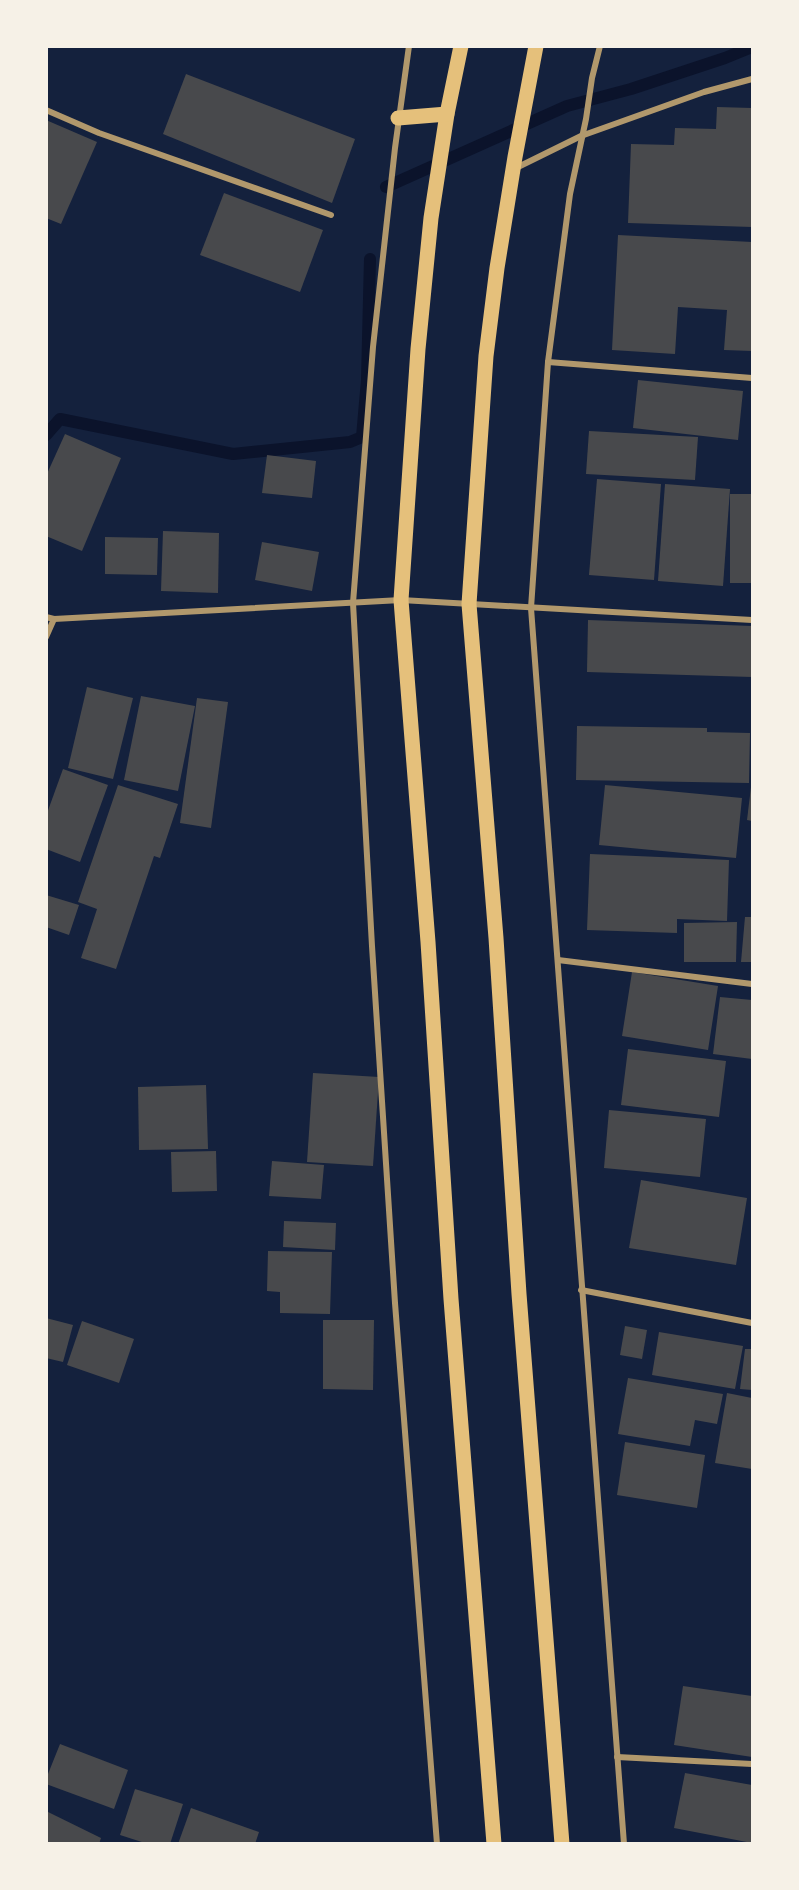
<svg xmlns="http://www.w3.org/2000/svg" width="799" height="1890" font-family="Overpass,sans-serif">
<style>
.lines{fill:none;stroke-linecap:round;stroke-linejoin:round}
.stream{stroke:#0b132b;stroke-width:12}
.building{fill:#48494c}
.minor{stroke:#b1986c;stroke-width:6}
.primary{stroke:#e5c07b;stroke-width:15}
</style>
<rect width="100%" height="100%" fill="#14213d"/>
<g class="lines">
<g class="stream">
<path d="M386 187 567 106 631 89 725 58 752 47"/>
<path d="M46 435 60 419 233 454 350 442 362 437 367 380 370 259"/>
</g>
</g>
<g class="building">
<path d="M186 74 355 139 332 203 163 134Z"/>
<path d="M717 107 752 108V227L628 223 631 144 674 145 675 128 716 129Z"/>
<path d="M46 120 97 142 61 224 46 218Z"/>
<path d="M224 193 323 230 300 292 200 255Z"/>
<path d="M618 235 752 242V351L724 350 727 310 678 307 675 354 612 350Z"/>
<path d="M638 380 743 391 738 440 633 428Z"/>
<path d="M589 431 698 437 695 480 586 474Z"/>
<path d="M65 434 121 458 82 551 46 536V476Z"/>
<path d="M267 455 316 461 312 498 262 493Z"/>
<path d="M597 479 661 484 654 580 589 575Z"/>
<path d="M665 484 730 489 723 586 658 581Z"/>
<rect x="730" y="494" width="22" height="89"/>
<path d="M163 531 219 533 218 593 161 591Z"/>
<path d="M105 537 158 538 157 575 105 574Z"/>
<path d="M262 542 319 552 312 591 255 580Z"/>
<path d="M588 620 752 626V677L587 672Z"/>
<path d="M87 687 133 698 113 779 68 768Z"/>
<path d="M141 696 195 706 178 791 124 780Z"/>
<path d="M197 698 228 702 211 828 180 823Z"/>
<path d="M577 726 707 728V732L750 733 749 783 576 780Z"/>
<path d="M63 769 108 785 80 862 46 849V816Z"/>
<path d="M118 785 178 804 160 858 154 856 116 969 81 958 97 909 78 902Z"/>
<path d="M605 785 742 798 736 858 599 845Z"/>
<path d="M751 787H752V821L747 820Z"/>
<path d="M590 854 729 860 727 921 677 919V933L587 930Z"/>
<path d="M46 895 79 905 69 935 46 927Z"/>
<path d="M745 917H752V962H741Z"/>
<path d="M737 922 736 962H684V923Z"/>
<path d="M632 972 718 986 708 1050 622 1036Z"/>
<path d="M720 997 752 1000V1059L713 1054Z"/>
<path d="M628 1049 726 1061 719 1117 621 1105Z"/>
<path d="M313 1073 379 1077 373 1166 307 1162Z"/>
<path d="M206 1085 208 1149 139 1150 138 1087Z"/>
<path d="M609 1110 706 1119 700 1177 604 1168Z"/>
<path d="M216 1151 217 1191 172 1192 171 1152Z"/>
<path d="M272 1161 324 1165 321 1199 269 1196Z"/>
<path d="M641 1180 747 1198 736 1265 629 1248Z"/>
<path d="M284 1221 336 1223 335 1250 283 1247Z"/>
<path d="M268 1251 332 1252 330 1314 280 1313V1292L267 1291Z"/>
<path d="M46 1318 73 1325 63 1362 46 1358Z"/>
<path d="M323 1320H374L373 1390 323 1389Z"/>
<path d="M82 1321 134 1339 119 1383 67 1365Z"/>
<path d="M625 1326 647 1330 642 1359 620 1355Z"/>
<path d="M659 1332 743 1346 735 1389 652 1375Z"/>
<path d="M745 1349H752V1390L740 1389Z"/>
<path d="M628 1378 723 1394 717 1424 695 1420 690 1446 618 1434Z"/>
<path d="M727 1393 752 1398V1469L715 1463Z"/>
<path d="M625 1442 705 1455 697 1508 617 1495Z"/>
<path d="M683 1686 752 1696V1757L674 1745Z"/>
<path d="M60 1744 128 1770 114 1809 46 1784V1779Z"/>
<path d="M685 1773 752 1785V1843L674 1828Z"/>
<path d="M135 1789 183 1804 170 1844H148L120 1835Z"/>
<path d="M191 1808 259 1832 255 1844H178Z"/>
<path d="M46 1811 101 1838 99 1844H46Z"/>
</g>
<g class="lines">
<g class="minor">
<path d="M409 46 395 148 373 347 353 603 372 946 395 1303 437 1844"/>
<path d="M600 46 592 78 586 119 570 194 548 362 531 608 624 1844"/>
<path d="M46 110 99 133 331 215"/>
<path d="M514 169 581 136 704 92 752 79"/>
<path d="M548 362 752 378"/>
<path d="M46 617 54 619 401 600 752 620"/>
<path d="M46 637 54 619"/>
<path d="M558 960 752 984"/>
<path d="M581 1290 752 1323"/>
<path d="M617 1757 752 1764"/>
</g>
<g class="primary">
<path d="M461 46 447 114 431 218 418 349 401 600 428 942 451 1299 494 1844"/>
<path d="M536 46 515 157 497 268 486 356 469 604 496 938 519 1294 562 1844"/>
<path d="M398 118 447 114"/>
</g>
</g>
<rect width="799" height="1890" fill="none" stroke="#f6f1e7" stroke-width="96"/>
</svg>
